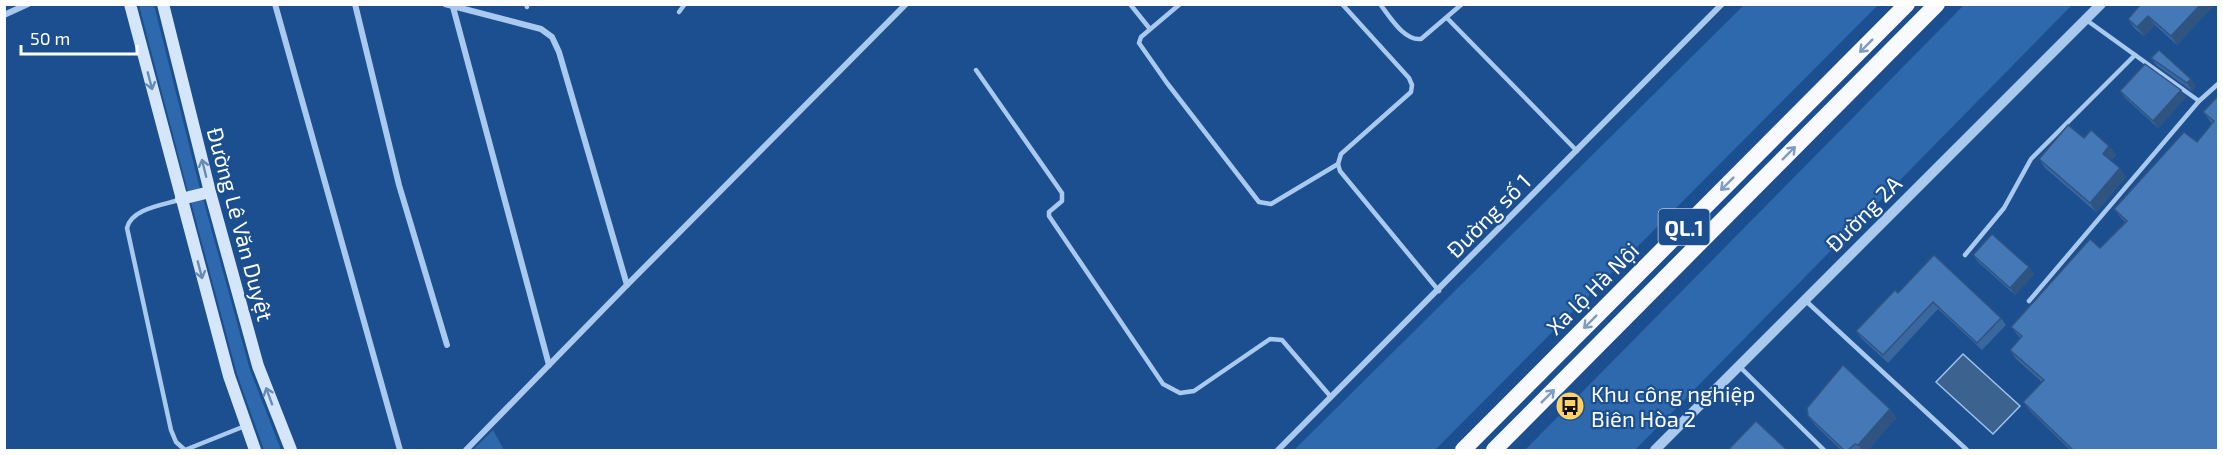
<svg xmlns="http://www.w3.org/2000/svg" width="2223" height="455" font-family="'Exo 2',sans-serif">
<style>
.green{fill:#2e69ad}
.water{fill:#3c6290;stroke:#9cc4f0;stroke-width:1.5}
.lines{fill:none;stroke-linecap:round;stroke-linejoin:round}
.service{stroke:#a9c9ee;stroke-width:4.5}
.minor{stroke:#a9c9ee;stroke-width:6}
.tertiary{stroke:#a9c9ee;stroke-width:10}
.secondary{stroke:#d6e6fa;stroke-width:12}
.trunk{stroke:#f8faff;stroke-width:16}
.wall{fill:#3a679d}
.shaded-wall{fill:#305480}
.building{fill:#4478b7;stroke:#305480;stroke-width:1.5}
.oneway{stroke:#7e9cc1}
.oneway2{stroke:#668bba}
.labels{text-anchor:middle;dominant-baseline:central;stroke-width:4.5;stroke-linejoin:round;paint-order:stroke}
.shield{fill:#1b4f8f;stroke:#bbcadd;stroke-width:1.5}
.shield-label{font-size:21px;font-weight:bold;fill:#fff}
.street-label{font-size:22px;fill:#fff;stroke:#1b4f8f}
.poi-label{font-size:22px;fill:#fff;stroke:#1b4f8f;text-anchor:start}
</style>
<rect width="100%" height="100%" fill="#1b4f8f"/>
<g class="green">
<path d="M139 5H154L200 189 188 192Z"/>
<path d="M1744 5H1878L1435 450H1294Z"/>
<path d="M1964 5H2072L1635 450H1525Z"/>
<path d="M203 199 250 370 281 450H264L237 374 191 202Z"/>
<path d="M493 430 504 450H473Z"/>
</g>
<path class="water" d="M1963 354 2020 406 1993 434 1936 382Z"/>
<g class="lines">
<g class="service">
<path d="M526 4 527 7"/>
<path d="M1130 4 1150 29"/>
<path d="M1180 4 1141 37 1139 43 1167 83 1259 202 1271 204 1338 164"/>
<path d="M1342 4 1409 78 1412 85 1411 92 1341 154 1338 164 1340 171 1439 291"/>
<path d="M1380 4C1390 17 1404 41 1421 39L1462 4"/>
<path d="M679 12 685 4"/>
<path d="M1448 19 1577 151"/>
<path d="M2085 19 2199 101 2218 84"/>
<path d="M976 70 1062 193V201L1049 212V216L1163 384 1180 393 1194 391 1270 339 1282 340 1331 397"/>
<path d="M179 200C162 205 131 209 127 228L171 430 176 442 185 450 245 426"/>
<path d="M1965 255 2004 208 2031 159 2135 55"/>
<path d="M1806 301 1967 450"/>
<path d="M2029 301 2199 101"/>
<path d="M1739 366 1824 450"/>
</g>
<g class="minor">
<path d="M275 4 400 450"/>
<path d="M355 4 399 185 447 345"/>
<path d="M445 4 541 29 552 37 559 52 627 285"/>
<path d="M453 7 549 365"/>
<path d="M4 15 28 4"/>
<path d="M466 450 627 285 906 4"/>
<path d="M1278 450 1722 4"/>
</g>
<path class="tertiary" d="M1655 450 2101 4"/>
<g class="secondary">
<path d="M130 4 229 376 255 450"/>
<path d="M163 4 210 192 258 366 291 450"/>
<path d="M181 199 210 192"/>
</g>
<g class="trunk">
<path d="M1463 450 1907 4"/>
<path d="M1494 450 1937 4"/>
</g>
</g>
<g class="wall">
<path d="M2215 4 2177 45 2155 25 2144 36 2134 28 2128 19Z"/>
<path d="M2151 58 2196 86 2192 91 2156 65Z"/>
<path d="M2120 91 2186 97 2158 128 2125 98Z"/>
<path d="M2218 96V450H2070L2030 411 2023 402 2042 382 2016 359 2010 350 2020 338 2011 327 2100 248 2125 222 2121 218 2114 209 2197 142 2212 124 2210 121 2203 112Z"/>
<path d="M2084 138 2109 146 2116 155 2111 161 2120 168 2126 177 2096 212 2045 168 2039 159Z"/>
<path d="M1973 255 2029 267 2034 274 2015 295 1978 262Z"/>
<path d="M1898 293 2001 318 2006 325 1982 350 1938 309 1888 363 1861 338 1856 331Z"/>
<path d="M1890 409 1896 418 1868 450H1841L1815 425 1808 416Z"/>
</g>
<g class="shaded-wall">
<path d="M2201 4H2215L2177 45 2171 36Z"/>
<path d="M2148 16 2155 25 2144 36 2137 27Z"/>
<path d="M2191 79 2196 86 2192 91 2187 83Z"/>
<path d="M2181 90 2186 97 2158 128 2153 121Z"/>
<path d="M2109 146 2116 155 2109 163 2103 154Z"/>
<path d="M2120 168 2126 177 2096 212 2090 203Z"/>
<path d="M2029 267 2034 274 2015 295 2010 288Z"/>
<path d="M1890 409 1896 418 1868 450H1862L1858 445Z"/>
</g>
<g class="building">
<path d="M2141 4H2201L2171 36 2148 16 2137 27 2128 19Z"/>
<path d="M2159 50 2191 79 2187 83 2151 58Z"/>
<path d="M2145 64 2181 90 2153 121 2120 91Z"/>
<path d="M2218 96V450H2073L2023 402 2044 380 2010 350 2022 336 2011 327 2090 239 2100 248 2127 221 2114 209 2184 132 2197 142 2214 121 2203 112Z"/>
<path d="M2068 125 2084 138 2091 130 2109 146 2103 154 2120 168 2090 203 2039 159Z"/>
<path d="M1992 234 2029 267 2010 288 1973 255Z"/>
<path d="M1934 255 2001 318 1977 343 1933 302 1883 355 1856 331 1895 290 1898 293Z"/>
<path d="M1843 365 1890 409 1858 445 1855 444 1848 450H1844L1808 416 1807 408Z"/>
<path d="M1756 421 1787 450H1728Z"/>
</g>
<defs><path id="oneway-shaft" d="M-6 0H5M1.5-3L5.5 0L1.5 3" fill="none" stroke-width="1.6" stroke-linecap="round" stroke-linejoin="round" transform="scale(1.5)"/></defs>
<g class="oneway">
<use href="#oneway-shaft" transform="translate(1866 46) rotate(135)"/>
<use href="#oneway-shaft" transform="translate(1789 153) rotate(-45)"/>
<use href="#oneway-shaft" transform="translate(1727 184) rotate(135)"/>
<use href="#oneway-shaft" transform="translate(1590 322) rotate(135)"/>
<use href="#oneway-shaft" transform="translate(1548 396) rotate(-45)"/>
</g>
<g class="oneway2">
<use href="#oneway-shaft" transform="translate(150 81) rotate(75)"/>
<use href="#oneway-shaft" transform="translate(204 168) rotate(-104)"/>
<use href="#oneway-shaft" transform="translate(200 270) rotate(75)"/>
<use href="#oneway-shaft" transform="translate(269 396) rotate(-110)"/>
</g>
<defs>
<g id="bus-disc" transform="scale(1.5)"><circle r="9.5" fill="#ffd166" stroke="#1b4f8f"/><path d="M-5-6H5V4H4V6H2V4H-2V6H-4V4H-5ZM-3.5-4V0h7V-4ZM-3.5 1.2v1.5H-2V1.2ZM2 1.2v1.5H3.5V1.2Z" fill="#111"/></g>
</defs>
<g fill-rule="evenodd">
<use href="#bus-disc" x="1570" y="406"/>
</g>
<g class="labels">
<rect class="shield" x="1658.5" y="209" width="51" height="36" rx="4.5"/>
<g class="shield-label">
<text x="1684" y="227">QL.1</text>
</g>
<g class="street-label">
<text transform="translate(1863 213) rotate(-45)">Đường 2A</text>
<text transform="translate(1488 215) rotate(-45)">Đường số 1</text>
<text transform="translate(241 224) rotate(75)">Đường Lê Văn Duyệt</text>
<text transform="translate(1592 288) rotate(-45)">Xa lộ Hà Nội</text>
</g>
<g class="poi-label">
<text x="1591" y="393">Khu công nghiệp<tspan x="1591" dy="25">Biên Hòa 2</tspan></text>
</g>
</g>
<rect width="2223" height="455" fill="none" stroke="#ffffff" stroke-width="12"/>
<path d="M21 45v9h116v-9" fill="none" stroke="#ffffff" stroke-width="3"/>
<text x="30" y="45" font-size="18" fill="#ffffff" stroke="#1b4f8f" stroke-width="4.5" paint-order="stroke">50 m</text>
</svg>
